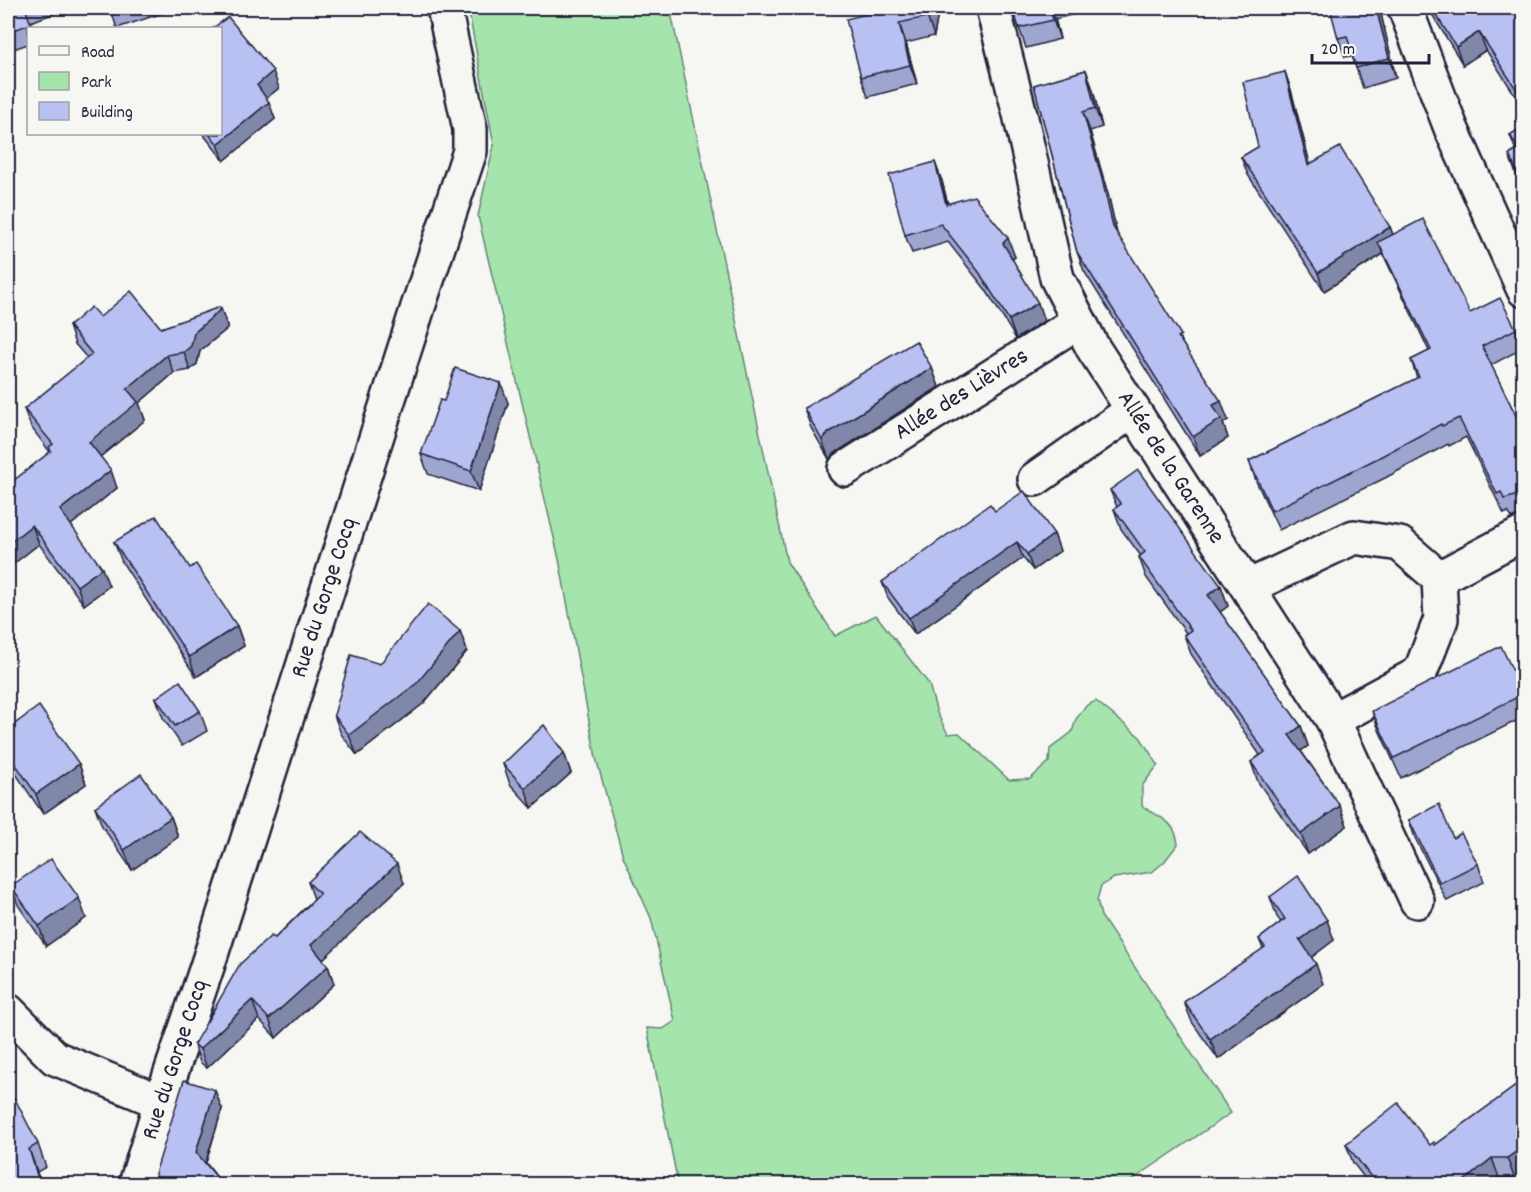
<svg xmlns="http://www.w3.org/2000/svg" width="1531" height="1192" font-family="Dekko,sans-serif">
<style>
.green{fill:#a5e5ad;stroke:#648474;stroke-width:1.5}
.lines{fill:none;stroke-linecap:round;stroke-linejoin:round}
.street-casing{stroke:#22223b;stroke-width:38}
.street{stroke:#f6f6f2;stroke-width:33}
.wall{fill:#9ea6d0;stroke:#22223b;stroke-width:1.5}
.shaded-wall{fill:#8187a9;stroke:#22223b;stroke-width:1.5}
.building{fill:#b8c1f2;stroke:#22223b;stroke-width:1.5}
.labels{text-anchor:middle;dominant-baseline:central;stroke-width:6;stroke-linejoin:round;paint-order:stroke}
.street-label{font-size:24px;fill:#22223b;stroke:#f6f6f2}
</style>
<rect width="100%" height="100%" fill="#f6f6f2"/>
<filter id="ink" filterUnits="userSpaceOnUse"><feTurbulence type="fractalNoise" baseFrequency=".0167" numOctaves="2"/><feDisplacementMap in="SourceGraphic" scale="12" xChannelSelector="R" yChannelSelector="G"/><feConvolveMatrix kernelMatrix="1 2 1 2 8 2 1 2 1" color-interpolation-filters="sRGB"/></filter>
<g filter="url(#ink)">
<path class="green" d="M468 8H670L787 562 835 636 876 615 929 684 937 713 948 734 959 733 1009 780 1030 779 1049 762 1050 749 1072 732 1076 719 1087 705 1096 701 1140 737 1158 765 1142 786V806C1160 818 1175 820 1178 844L1164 862 1152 872 1114 878 1101 886 1097 900 1101 916 1231 1113 1126 1184H678L647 1028 663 1029 675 1021 651 918 623 856 596 758 559 559 478 216 494 145Z"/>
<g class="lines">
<g class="street-casing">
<g id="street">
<path d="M993 8 1020 114 1057 278 1093 348 1333 720 1417 901"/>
<path d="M1405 8 1451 128 1524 290"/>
<path d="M845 469 1079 321"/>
<path d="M1035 479 1133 410"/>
<path d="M1439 578 1524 533"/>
<path d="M1248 587 1354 537 1400 544 1439 578 1441 619 1420 673 1333 720"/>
<path d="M8 1011 55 1058 161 1102"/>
<path d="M136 1184 161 1102 207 967 418 307 470 151V129L444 8"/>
</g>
</g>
<use href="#street" class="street"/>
</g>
<g class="wall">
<path d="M8 8H70L30 22 32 28H28V44L8 51Z"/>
<path d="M110 8H175V9L117 28Z"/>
<path d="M883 8H939L934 36 906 43 917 84 868 97 861 77Z"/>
<path d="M1013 8H1098L1055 19 1060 39 1026 48 1019 28Z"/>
<path d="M1430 8H1476L1478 11 1524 8V109L1486 50 1463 65 1433 16Z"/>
<path d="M1380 10 1396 78 1363 88 1352 56 1345 57 1338 38Z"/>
<path d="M1086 70 1093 90 1102 127 1090 131 1109 198 1117 234 1228 420 1223 423 1228 438 1200 456 1084 271 1077 252 1034 85Z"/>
<path d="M1285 72 1291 90 1310 164 1390 227 1393 235 1470 313 1516 329 1523 348 1491 365 1524 432V515L1512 518 1508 512 1504 514 1466 437 1449 446 1448 444 1385 478 1279 530 1256 481 1249 461 1417 378 1411 360 1429 351 1383 254 1324 291 1248 175 1241 157 1258 147Z"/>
<path d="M279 88 266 98 275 119 224 161 203 134H220Z"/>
<path d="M1524 126V190L1516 174 1509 155 1516 151 1510 135Z"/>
<path d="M942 181 948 204 1015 257 1012 259 1044 321 1016 339 986 290 948 242 912 253 905 235Z"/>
<path d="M221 309 228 328 200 351 197 364 190 370 174 373 139 403 145 420 100 457 117 488 71 525 109 586 84 605 39 544 8 568V485L50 452 31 427 24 409 87 358 75 344 69 326 100 317 161 328Z"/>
<path d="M932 368 939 387 835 453 829 459 811 428 804 408Z"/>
<path d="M444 401 508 403 479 491 428 474 421 454Z"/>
<path d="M1110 490 1221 586 1228 606 1220 612 1301 726 1308 746 1301 751 1340 806 1347 826 1308 854 1258 782 1251 762 1260 755 1191 654 1184 635 1186 633 1146 577 1139 557 1141 556 1121 529 1114 509 1117 507Z"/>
<path d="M995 511 1054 534 1060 551 1033 570 1023 558 915 634 888 598 882 582Z"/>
<path d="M114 542 190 568 237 626 244 646 196 677 122 562Z"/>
<path d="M460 631 467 651 424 703 357 755 341 734 334 715Z"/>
<path d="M1524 693V717L1401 778 1379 730 1372 711Z"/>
<path d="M156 698 200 711 207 731 182 746 163 718Z"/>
<path d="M8 729 79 764 86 784 43 814 8 762Z"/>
<path d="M564 753 571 773 532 808 510 784 503 764Z"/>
<path d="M95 807 171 817 178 837 132 870 102 826Z"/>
<path d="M1409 820 1453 838 1478 864 1484 882 1447 901 1415 838Z"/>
<path d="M308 882 404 883 322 959 328 966 334 984 276 1038 259 1019 207 1068 200 1062 194 1044 275 938 314 899Z"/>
<path d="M11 886 86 918 46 946 18 905Z"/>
<path d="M1270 897 1334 940 1311 957 1323 984 1218 1059 1192 1022 1184 1002 1263 949 1259 939 1281 922 1277 917Z"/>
<path d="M1524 1080 1514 1177 1499 1178 1490 1185H1370L1353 1163 1346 1144 1435 1145Z"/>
<path d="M8 1091 38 1144 46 1167 37 1172Z"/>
<path d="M222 1109 206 1163 223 1185H159L155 1174Z"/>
</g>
<g class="shaded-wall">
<path d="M928 8H939L934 36 927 17Z"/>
<path d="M1050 8H1051L1055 19 1060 39 1053 20Z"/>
<path d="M1376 8H1378L1380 10 1396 78 1389 58Z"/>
<path d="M899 23 906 43 917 84 910 65Z"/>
<path d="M1479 32 1486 50 1463 65 1456 47Z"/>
<path d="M1086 70 1093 90 1102 127 1095 108Z"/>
<path d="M273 71 279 88 263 101 257 85Z"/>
<path d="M1285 72 1291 90 1315 183 1308 165Z"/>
<path d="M269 102 275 119 224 161 218 144Z"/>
<path d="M1083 112 1090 131 1109 198 1120 247 1113 227Z"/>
<path d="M935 162 942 181 952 223 946 204Z"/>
<path d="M1390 227 1397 245 1378 242 1383 254 1324 291 1318 273Z"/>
<path d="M1008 238 1015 257 1010 261 1003 243Z"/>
<path d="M1038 303 1044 321 1016 339 1009 320Z"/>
<path d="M221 309 228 328 200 351 197 364 190 370 184 352 194 333Z"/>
<path d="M167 355 174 373 139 403 145 420 95 461 89 442 127 389Z"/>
<path d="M932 368 939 387 835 453 829 459 822 440 828 433Z"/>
<path d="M501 383 508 403 479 491 471 471Z"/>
<path d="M1221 401 1228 420 1223 423 1228 438 1200 456 1193 437 1213 405Z"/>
<path d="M111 470 117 488 66 529 60 510Z"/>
<path d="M32 525 39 544 8 568V544Z"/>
<path d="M1054 534 1060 551 1033 570 1027 554Z"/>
<path d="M1017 542 1023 558 915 634 909 618Z"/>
<path d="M102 568 109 586 84 605 77 586Z"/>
<path d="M1221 586 1228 606 1216 615 1208 595Z"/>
<path d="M237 626 244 646 196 677 189 657Z"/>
<path d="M460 631 467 651 424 703 357 755 349 735Z"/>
<path d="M1301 726 1308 746 1296 754 1289 735Z"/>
<path d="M564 753 571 773 532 808 525 788Z"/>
<path d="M79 764 86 784 43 814 36 794Z"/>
<path d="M1340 806 1347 826 1308 854 1301 834Z"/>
<path d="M171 817 178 837 132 870 124 850Z"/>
<path d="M397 864 404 883 318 964 311 945Z"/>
<path d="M79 898 86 918 46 946 39 926Z"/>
<path d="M1327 920 1334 940 1308 960 1300 940Z"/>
<path d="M1316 964 1323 984 1218 1059 1210 1039Z"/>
<path d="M328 966 334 984 276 1038 269 1019Z"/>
<path d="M252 1000 259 1019 207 1068 200 1049Z"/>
<path d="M215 1090 222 1109 203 1171 196 1152Z"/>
<path d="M1524 1146V1170L1514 1177 1507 1158Z"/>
<path d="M29 1149 37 1172 41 1185H40Z"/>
<path d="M1492 1158 1499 1178 1490 1185H1459Z"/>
</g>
<g class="building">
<path d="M8 8H25L31 24 8 32Z"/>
<path d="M883 8H928L927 17 899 23 910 65 861 77 846 19 883 10Z"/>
<path d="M1013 8H1050L1053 20 1019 28Z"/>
<path d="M1330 8H1376L1389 58 1356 68 1347 36 1338 38Z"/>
<path d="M1432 8H1476L1478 11 1483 8H1524V101L1479 32 1456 47Z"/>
<path d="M228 17 273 71 257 85 269 102 218 144 209 134H220V28H213Z"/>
<path d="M1086 70 1095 108 1083 112 1102 179 1113 227 1181 335 1178 337 1221 401 1213 405 1221 419 1193 437 1077 252 1034 85Z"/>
<path d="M1285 72 1308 165 1340 147 1390 227 1318 273 1241 157 1258 147 1243 82Z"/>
<path d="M1524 126V185L1509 155 1519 149 1510 135Z"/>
<path d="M935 162 946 204 974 196 1008 238 1003 243 1038 303 1009 320 979 272 941 224 905 235 889 175Z"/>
<path d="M1423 219 1470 313 1500 298 1516 329 1482 346 1524 432V496L1518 495 1504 499 1501 492 1497 494 1459 418 1442 426 1441 424 1378 458 1272 511 1249 461 1419 377 1411 360 1431 350 1378 242Z"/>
<path d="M131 291 161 328 220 307 221 309 194 333 191 346 184 352 167 355 127 389 138 402 89 442 111 470 60 510 102 568 77 586 32 525 8 544V485L51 451 49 447 53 444 24 409 92 354 69 326 91 307 100 317Z"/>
<path d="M916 341 932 368 828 433 822 440 804 408Z"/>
<path d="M455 368 501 383 471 471 421 454 440 400 444 401Z"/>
<path d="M1138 470 1221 586 1208 595 1301 726 1289 735 1340 806 1301 834 1251 762 1265 752 1184 635 1191 630 1139 557 1145 552 1114 509 1121 504 1110 490Z"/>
<path d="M1024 491 1054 534 1027 554 1017 542 909 618 882 582 990 504 995 511Z"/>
<path d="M156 516 190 568 196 564 237 626 189 657 114 542Z"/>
<path d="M428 604 460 631 417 683 349 735 334 715 351 655 380 664Z"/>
<path d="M1501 646 1524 694 1394 758 1372 711Z"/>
<path d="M180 681 200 711 175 726 156 698Z"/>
<path d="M39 706 79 764 36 794 8 753V729Z"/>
<path d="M544 725 564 753 525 788 503 764Z"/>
<path d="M141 774 171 817 124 850 95 807Z"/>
<path d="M1439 804 1453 838 1461 833 1478 864 1440 883 1409 820Z"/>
<path d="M360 832 397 864 311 945 328 966 269 1019 252 1000 200 1049 194 1044 240 964 271 936 275 938 320 894 308 882Z"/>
<path d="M51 859 79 898 39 926 11 886Z"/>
<path d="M1298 876 1327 920 1300 940 1299 938 1316 964 1210 1039 1184 1002 1265 947 1259 939 1285 919 1270 897Z"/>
<path d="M184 1080 215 1090 196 1152 223 1185H164L155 1174Z"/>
<path d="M1524 1080V1146L1507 1158H1492L1459 1185H1377L1346 1144 1398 1103 1430 1145 1434 1142 1435 1145Z"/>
<path d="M8 1091 15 1099 38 1144 29 1149 40 1185H8Z"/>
</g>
</g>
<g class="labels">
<g class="street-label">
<text transform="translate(962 395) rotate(-32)">Allée des Lièvres</text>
<text transform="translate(1170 468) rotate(57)">Allée de la Garenne</text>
<text transform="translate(325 598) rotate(-72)">Rue du Gorge Cocq</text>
<text transform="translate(176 1060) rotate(-72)">Rue du Gorge Cocq</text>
</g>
</g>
<rect width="1531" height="1192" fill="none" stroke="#f6f6f2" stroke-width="30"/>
<rect x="15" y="15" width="1501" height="1162" fill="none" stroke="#22223b" stroke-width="2" filter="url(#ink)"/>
<rect x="27" y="27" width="195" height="108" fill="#f6f6f2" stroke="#a1a1a9" stroke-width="1.5"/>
<rect x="39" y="46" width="30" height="9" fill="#f6f6f2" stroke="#a1a1a9" stroke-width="1.5"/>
<text x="81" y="57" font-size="18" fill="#22223b">Road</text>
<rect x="39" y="72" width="30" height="18" fill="#a5e5ad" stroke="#a1a1a9" stroke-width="1.5"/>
<text x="81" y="87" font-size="18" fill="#22223b">Park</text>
<rect x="39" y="102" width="30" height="18" fill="#b8c1f2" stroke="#a1a1a9" stroke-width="1.5"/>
<text x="81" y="117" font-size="18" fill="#22223b">Building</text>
<path d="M1312 54v9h117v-9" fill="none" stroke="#22223b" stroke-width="3"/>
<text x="1321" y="54" font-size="18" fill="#22223b" stroke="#f6f6f2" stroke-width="4.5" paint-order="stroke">20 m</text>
</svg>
